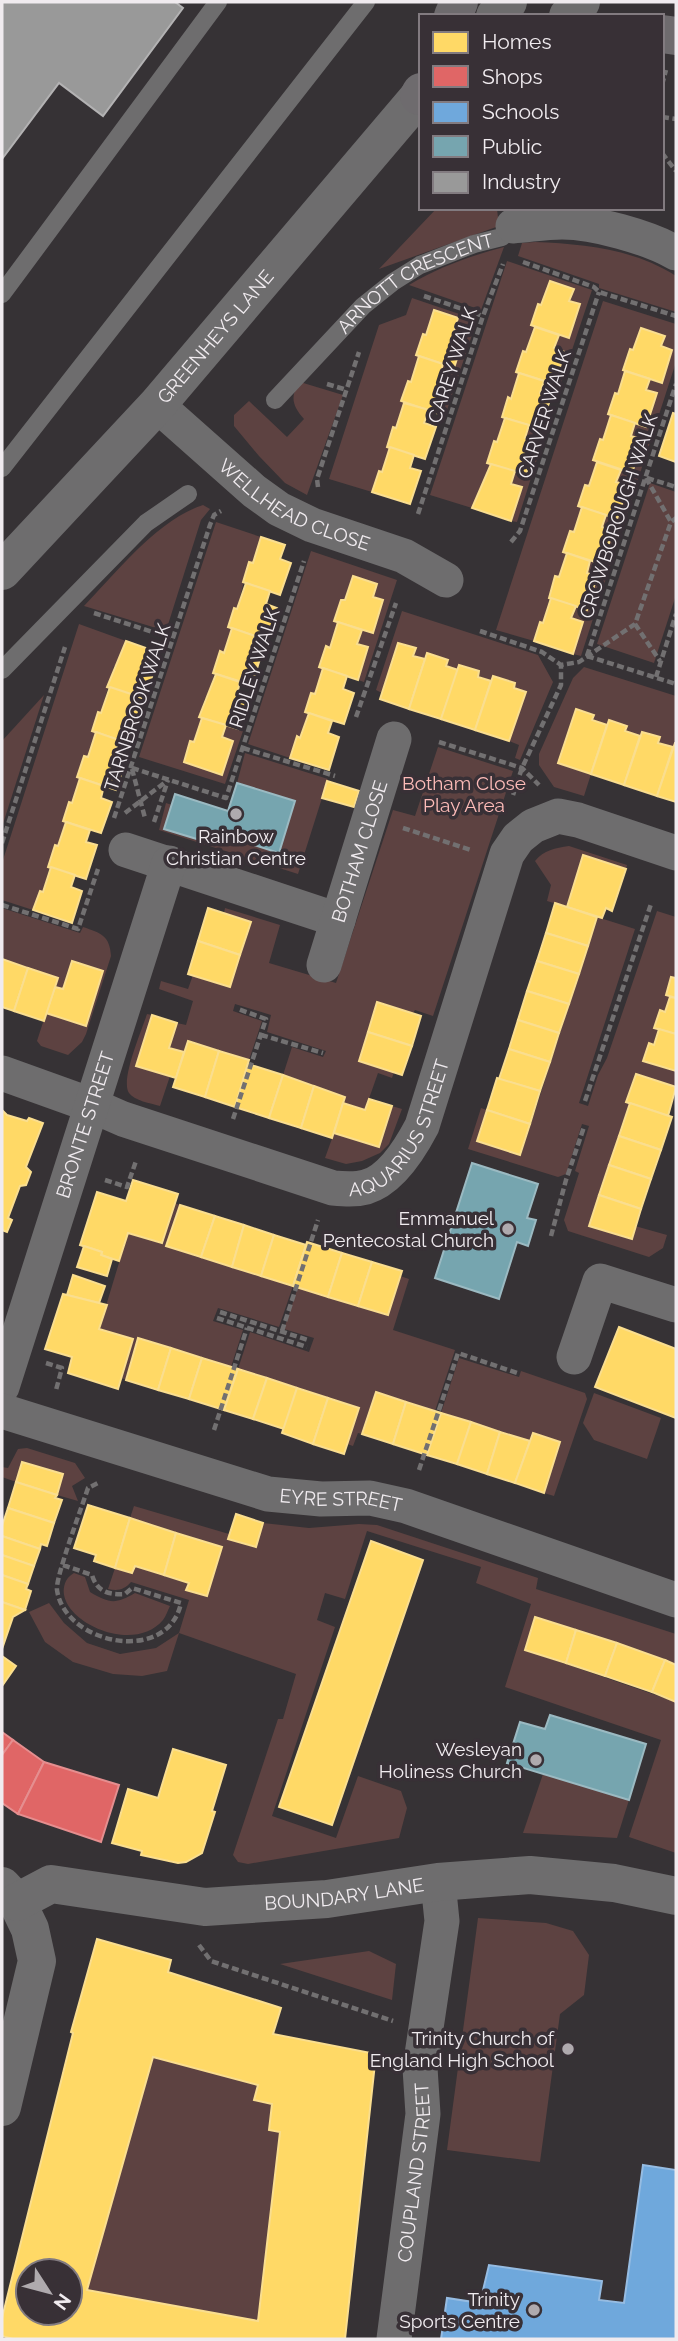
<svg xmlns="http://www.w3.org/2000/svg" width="678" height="2341" font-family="Raleway,sans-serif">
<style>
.green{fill:#5d4241}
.homes{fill:#ffd966;stroke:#fade8f;stroke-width:2;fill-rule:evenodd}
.shops{fill:#e06666;stroke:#e58e8f;stroke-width:2}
.schools{fill:#6fa8dc;stroke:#96bce2;stroke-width:2}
.public{fill:#76a5af;stroke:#9bbac2;stroke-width:2}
.industry{fill:#999;stroke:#b3b2b3;stroke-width:2}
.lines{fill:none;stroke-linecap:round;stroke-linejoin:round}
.path{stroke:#727071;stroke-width:4.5;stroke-dasharray:7 3.5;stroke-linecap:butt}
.service{stroke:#6e6d6e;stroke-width:18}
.minor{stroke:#6e6d6e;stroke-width:35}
.tertiary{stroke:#6e6d6e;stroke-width:38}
.trunk{stroke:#6e6b6e;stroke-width:38}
.poi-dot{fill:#afaaae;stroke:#383036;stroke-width:2.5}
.labels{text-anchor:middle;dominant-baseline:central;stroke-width:7;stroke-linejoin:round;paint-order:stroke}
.street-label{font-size:19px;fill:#f0ebef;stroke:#383036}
.park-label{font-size:19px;fill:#fdbbb8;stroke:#383036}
.poi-label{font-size:19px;fill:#f0ebef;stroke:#383036;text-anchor:end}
</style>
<rect width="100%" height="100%" fill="#363235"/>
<g class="green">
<path d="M437 208H498L497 209 499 226 379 269Z"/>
<path d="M535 242C584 244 634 249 676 276V312L599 288V284L518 256 522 243Z"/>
<path d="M504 247 481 310 409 285C439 267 470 256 504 247Z"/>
<path d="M507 261 592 290 560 386 554 384 565 352 554 348 559 335 569 338 580 305 569 301 574 289 550 282 541 305 538 304 531 325 535 327 526 352H523L516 371 519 373 511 399 508 398 502 416 505 418 497 442 494 441 487 462 491 464 472 508 430 495Z"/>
<path d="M412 298 477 320 445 416 439 414 450 382 439 378 443 364 454 367 465 334 454 331 458 318 423 334 416 355 419 356 411 382 407 381 401 401 404 403 396 428H392L387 446 390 447 382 472 379 471 372 492 329 479 379 325 406 315Z"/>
<path d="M603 301 676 324V362L581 656 573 654 571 618 576 606 587 609 597 577 587 573 590 561 602 564 613 531 602 527 606 515 617 518 628 486 616 482 621 470 632 473 642 440 631 436 635 423 646 426 657 394 646 390 650 379 662 383 672 350 661 346 664 336 641 328 633 350 630 349 618 394 615 393 608 414 611 415 603 440H600L593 460 597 462 589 486 585 485 579 506 582 507 574 532 570 531 563 551 567 553 559 577H555L543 623 540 622 534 641 496 630Z"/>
<path d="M300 382 343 395 307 495 285 483 259 456 234 426V415L249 401 287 437 304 419C293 407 289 396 300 382Z"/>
<path d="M529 425 546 431 517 522 511 521 522 488 511 484 515 471 526 474 535 441 525 438Z"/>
<path d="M650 483 676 492V595L654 663 597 644Z"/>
<path d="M203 505 210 509 201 520 166 631 84 606C117 572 157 520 203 505Z"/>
<path d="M216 522 261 537 253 563 249 562 237 609 234 608 228 627 232 628 224 653 220 651 208 698H205L199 717 202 718 194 742 190 741 184 762 222 775 233 742 222 737 226 725 243 731 225 784 139 757Z"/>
<path d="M311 551 397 580 364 682 358 680 368 648 357 644 362 630 373 633 383 600 373 597 376 584 353 576 345 600H341L338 622 330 648 326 647 319 666 323 668 315 694 311 693 305 712 308 713 300 738 297 737 290 758 248 744Z"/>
<path d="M402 611 538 655 553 682 520 760 515 758 519 745 509 741 525 692 514 688 515 683 493 676 491 681 478 677 479 671 459 665 458 670 413 656 416 648 399 643 382 693 376 690Z"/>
<path d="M79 624 126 641 117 667 114 666 101 713 92 731 96 732 88 757 84 756 77 777 80 778 72 803 69 802 63 820 66 822 58 846H55L43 892H40L33 910 2 900V863Z"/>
<path d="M584 667 676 696V743L673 747 658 743 659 737 642 732 640 736 625 731 626 726 609 720 607 725 592 720 593 714 576 709 558 763 591 774 584 796 554 787 539 765V754L573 678Z"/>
<path d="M44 695 2 827V741Z"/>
<path d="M438 747 513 771 433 1016 415 1010 413 1013 377 1002 359 1061 394 1072 392 1078 378 1073 365 1110 343 1103 345 1097 283 1075 292 1047 323 1057 326 1051 267 1032 271 1015 235 1004 233 1011 262 1021 249 1060 188 1041 184 1052 169 1048 177 1023 186 1025 193 1001 159 989 161 981 188 989 193 975 230 986 251 922 224 913 225 908 280 925 269 963 336 983 393 810 415 816Z"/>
<path d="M245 753 328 779 298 874 159 830 166 803 172 805 164 829 213 844 217 833 279 853 295 801 237 783Z"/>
<path d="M569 846 627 865 626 869 583 856 567 907 547 901 551 885 535 861C544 850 555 848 569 846Z"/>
<path d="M2 908 80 933 83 927C101 933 110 936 111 956L86 1034 82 1042 68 1055 41 1046 37 1041 46 1013 86 1026 103 971 72 961 63 989 55 987 57 978 2 959Z"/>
<path d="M657 911 676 917V978H671L666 995 670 997 665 1011 660 1010C659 1031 655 1044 644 1061L676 1071V1087L635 1074 626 1101 630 1103 589 1225 631 1239 635 1226 667 1235 663 1248 649 1257 568 1231 564 1220 579 1173 575 1171 589 1126 582 1124 566 1174 558 1177 468 1149 481 1108 487 1110 477 1141 521 1155 597 917 635 929 579 1103 588 1106 598 1075 607 1058Z"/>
<path d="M147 1014 152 1015 170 1076 160 1106C150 1103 135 1101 129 1093 120 1080 142 1030 147 1014Z"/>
<path d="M392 1106 402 1109 389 1144 380 1153 362 1161 346 1164 325 1158 334 1133 379 1147Z"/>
<path d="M175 1203 180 1205 166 1246 293 1286 279 1327 218 1308 213 1321 243 1330 231 1367 139 1338 126 1380 121 1378 99 1329 128 1233 162 1243Z"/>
<path d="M400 1276 409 1279 393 1330 455 1350 435 1411 376 1392 362 1434 358 1433 353 1446 347 1444 358 1408 238 1369 250 1332 309 1352 314 1338 284 1329 298 1287 388 1315Z"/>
<path d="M459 1358 519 1377 521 1371 585 1393 587 1399 554 1496 544 1493 560 1442 533 1433 530 1441 441 1413Z"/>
<path d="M594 1393 661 1418 647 1459 594 1440 583 1423Z"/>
<path d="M27 1448 75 1463 85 1478 72 1486 78 1501 57 1495 63 1474 22 1462 16 1482 2 1477V1467L8 1468 18 1449Z"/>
<path d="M134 1506 229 1534 228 1539 255 1547 263 1523 309 1528 359 1524 377 1525 538 1578 536 1589 676 1634V1665L535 1617 525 1650 676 1702V1853L629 1837 661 1740 505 1687 531 1604 476 1583 481 1567 367 1531 345 1599 325 1593 317 1620 335 1627 272 1816 336 1838 358 1776 401 1791 407 1808 399 1838 248 1864 238 1862 233 1855 278 1719H283L296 1674 179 1633 167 1671 142 1676 113 1674 73 1662 45 1642 29 1612 49 1603 64 1623 87 1643 120 1654 156 1648 179 1633 189 1600 131 1582C124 1590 118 1591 108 1589L115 1568 132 1573 135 1566 189 1583 207 1596 222 1547 130 1518Z"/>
<path d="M74 1573 85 1577 90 1592C110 1604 116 1604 135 1593L170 1606C168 1610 166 1616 163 1620 131 1658 49 1616 66 1581 68 1577 71 1575 74 1573Z"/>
<path d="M543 1774 629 1800 617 1838 523 1833Z"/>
<path d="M478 1918 546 1923 573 1931 589 1955 584 1995 560 2014 540 2162 447 2150Z"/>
<path d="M369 1951 396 1964 392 2000 280 1964Z"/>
<path d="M153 2057 258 2085 254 2099 272 2104 269 2129 280 2132 258 2321 87 2290Z"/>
</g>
<g class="homes">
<path d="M550 281 574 289 569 301 580 304 569 338 531 325 538 304 541 305Z"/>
<path d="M434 310 458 318 454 331 465 334 454 368 416 355 423 334 426 335Z"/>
<path d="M535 327 559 335 554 348 565 352 554 384 516 372 523 351 526 352Z"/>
<path d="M641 328 665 336 661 346 672 350 662 383 623 370 630 349 633 350Z"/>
<path d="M419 356 443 364 439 378 450 382 439 414 401 401 408 381 411 382Z"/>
<path d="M625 371 650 379 646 390 657 393 646 427 608 414 615 393 618 394Z"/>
<path d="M519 373 544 381 540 393 551 397 540 429 502 417 508 397 511 399Z"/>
<path d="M404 403 429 410 424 423 436 427 425 459 387 447 393 427 396 428Z"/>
<path d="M673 413 676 414V462L659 456Z"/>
<path d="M611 415 635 423 631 436 643 440 632 473 593 460 600 439 603 440Z"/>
<path d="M505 418 529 425 525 438 536 441 526 475 487 463 494 441 497 442Z"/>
<path d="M390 447 414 455 410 468 421 471 410 504 372 492 379 471 382 472Z"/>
<path d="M597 462 621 470 616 482 628 485 617 519 578 506 585 485 589 486Z"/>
<path d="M491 464 515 471 511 484 522 487 511 521 472 508Z"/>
<path d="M582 507 606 515 602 527 613 531 602 564 563 552 570 531 574 532Z"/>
<path d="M261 537 285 545 280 559 291 563 280 595 243 582 249 562 253 563Z"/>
<path d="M567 553 590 561 587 573 597 576 587 610 549 598 555 576 559 577Z"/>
<path d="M353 576 377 584 373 597 383 600 373 633 334 621 341 600H345Z"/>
<path d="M246 583 270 591 266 604 277 608 267 640 228 627 234 608 237 609Z"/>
<path d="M551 598 576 606 571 618 583 622 573 654 534 641 540 622 543 623Z"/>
<path d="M338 622 362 630 357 644 368 647 358 680 319 667 326 646 330 648Z"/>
<path d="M232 628 255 636 251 648 262 652 252 685 213 673 220 651 224 653Z"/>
<path d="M126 641 149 649 144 663 155 667 145 699 107 687Z"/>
<path d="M398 643 416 648 413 656 425 659 409 709 380 699Z"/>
<path d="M427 653 448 660 446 666 458 670 441 719 409 709Z"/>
<path d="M459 665 479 671 478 677 491 681 475 730 441 719Z"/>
<path d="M323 668 347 676 343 689 354 693 344 724 305 712 311 693 315 694Z"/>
<path d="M216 674 240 682 237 694 247 697 238 729 199 717Z"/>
<path d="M493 676 515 683 514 688 526 692 509 741 475 730Z"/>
<path d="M110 687 134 695 130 708 141 712 131 744 92 731 98 712 101 713Z"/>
<path d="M576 709 594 715 592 720 607 725 591 774 558 763Z"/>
<path d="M309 713 332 721 328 733 339 737 329 770 290 758 297 736 300 738Z"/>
<path d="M202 718 226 725 222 737 233 741 222 775 184 762 190 741 194 742Z"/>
<path d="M609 720 627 726 625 731 640 736 624 785 591 774Z"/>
<path d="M96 732 119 740 115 752 127 756 116 790 77 777 84 756 88 757Z"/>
<path d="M642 732 660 737 658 743 673 747 657 796 624 785Z"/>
<path d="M675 743H676V802L657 796Z"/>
<path d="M80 778 104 786 101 798 112 802 101 833 63 821 69 802 72 803Z"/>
<path d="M327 781 359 791 354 807 322 798Z"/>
<path d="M66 822 90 830 86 842 97 845 86 879 48 867 55 845 58 846Z"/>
<path d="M583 855 626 869 612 911 606 908 602 918 567 907Z"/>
<path d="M51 867 75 875 71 887 82 891 72 923 33 910 40 891 43 892Z"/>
<path d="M555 903 597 917 588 946 546 933Z"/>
<path d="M208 908 251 922 240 955 198 941Z"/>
<path d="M546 933 588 946 579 974 537 961Z"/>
<path d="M198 941 240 955 230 987 188 974Z"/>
<path d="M2 959 28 968 14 1011 2 1007Z"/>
<path d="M72 961 103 971 86 1026 46 1013 55 987 63 989Z"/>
<path d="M537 961 579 974 569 1004 527 991Z"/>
<path d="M28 968 58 978 44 1021 14 1011Z"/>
<path d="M671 977 676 978V998L666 995Z"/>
<path d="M527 991 569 1004 559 1033 518 1020Z"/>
<path d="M670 997 676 998V1034L654 1028 660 1010 665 1012Z"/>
<path d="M377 1002 421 1016 412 1046 368 1032Z"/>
<path d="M152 1015 177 1023 169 1048 184 1052 176 1078 136 1066Z"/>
<path d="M518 1020 559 1033 550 1062 509 1049Z"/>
<path d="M659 1029 676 1034V1071L643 1061 649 1043 654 1045Z"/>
<path d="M368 1032 412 1046 402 1075 359 1061Z"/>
<path d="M188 1041 219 1051 205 1097 173 1087Z"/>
<path d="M509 1049 550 1062 540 1091 499 1079Z"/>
<path d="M219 1051 249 1060 235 1107 205 1097Z"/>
<path d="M248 1064 283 1075 269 1118 235 1107Z"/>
<path d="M636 1074 676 1087 668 1116 626 1102Z"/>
<path d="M283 1075 314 1086 301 1128 269 1118Z"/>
<path d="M497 1078 540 1091 530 1124 487 1110Z"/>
<path d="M314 1086 345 1097 332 1138 301 1128Z"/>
<path d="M369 1099 392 1106 379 1147 334 1133 343 1103 365 1110Z"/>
<path d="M630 1103 672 1117 661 1150 619 1136Z"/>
<path d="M2 1110 7 1115 27 1121 29 1118 43 1123 26 1167 31 1172 26 1185 20 1186 8 1218 12 1220 7 1232 2 1230Z"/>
<path d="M487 1110 530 1124 520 1155 477 1141Z"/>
<path d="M619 1136 661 1150 651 1179 609 1165Z"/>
<path d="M609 1165 651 1179 641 1209 599 1195Z"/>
<path d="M133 1180 178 1194 162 1243 128 1233 119 1261 101 1255 102 1252 80 1245 97 1192 126 1201Z"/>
<path d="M599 1195 641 1209 632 1239 589 1226Z"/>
<path d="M180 1205 215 1216 201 1257 166 1246Z"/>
<path d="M215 1216 244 1225 232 1267 201 1257Z"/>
<path d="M244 1225 274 1235 261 1276 232 1267Z"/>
<path d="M274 1235 306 1245 293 1286 261 1276Z"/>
<path d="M307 1242 342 1253 328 1297 293 1286Z"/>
<path d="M84 1246 102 1252 101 1255 112 1259 107 1276 77 1267Z"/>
<path d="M342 1253 372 1262 358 1306 328 1297Z"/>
<path d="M372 1262 402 1271 388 1315 358 1306Z"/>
<path d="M73 1275 105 1286 99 1303 67 1295Z"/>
<path d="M63 1294 107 1305 99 1329 133 1339 118 1389 68 1373 72 1357 45 1349Z"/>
<path d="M619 1327 676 1349V1418L595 1387Z"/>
<path d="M138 1338 171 1348 158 1390 126 1380Z"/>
<path d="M171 1348 202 1358 189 1399 158 1390Z"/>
<path d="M202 1358 238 1369 224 1410 189 1399Z"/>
<path d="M238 1369 267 1378 253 1419 224 1410Z"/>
<path d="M267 1378 297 1388 284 1429 253 1419Z"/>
<path d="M297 1388 328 1398 313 1444 282 1433Z"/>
<path d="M376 1392 406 1402 393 1444 362 1434Z"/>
<path d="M328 1398 359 1408 344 1454 313 1444Z"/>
<path d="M406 1402 441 1413 427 1455 393 1444Z"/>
<path d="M441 1413 471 1422 457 1464 427 1455Z"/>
<path d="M471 1422 500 1432 487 1474 457 1464Z"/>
<path d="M500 1432 530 1441 515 1483 487 1474Z"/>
<path d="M533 1433 560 1442 544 1493 515 1483Z"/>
<path d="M22 1462 63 1474 57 1495 16 1482Z"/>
<path d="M16 1482 57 1495 55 1498 62 1500 54 1523 8 1508Z"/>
<path d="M88 1505 130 1518 115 1568 94 1561 96 1555 74 1548Z"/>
<path d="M8 1508 54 1523 47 1546 41 1544 40 1549 2 1536V1526Z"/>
<path d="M236 1514 263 1523 256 1547 228 1539Z"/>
<path d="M130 1518 176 1533 164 1575 135 1566 132 1573 115 1568Z"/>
<path d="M176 1533 222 1547 207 1596 186 1590 189 1583 164 1575Z"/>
<path d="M2 1536 40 1549 34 1566 2 1555Z"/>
<path d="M371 1541 423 1560 332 1825 279 1807Z"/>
<path d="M2 1555 34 1566 28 1584 2 1575Z"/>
<path d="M2 1575 28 1584 26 1589 31 1591 25 1610 2 1602Z"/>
<path d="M2 1602 25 1610 13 1617 2 1649Z"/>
<path d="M535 1617 576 1630 566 1663 525 1650Z"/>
<path d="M576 1630 617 1643 605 1676 566 1663Z"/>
<path d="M617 1643 665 1660 652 1692 605 1676Z"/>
<path d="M2 1656 16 1666 2 1686Z"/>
<path d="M665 1660 676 1665V1702L652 1692Z"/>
<path d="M173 1749 226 1765 212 1811 215 1812 202 1853 186 1862 178 1863 141 1855 142 1851 112 1843 128 1789 158 1798Z"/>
<path d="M97 1939 171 1960 168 1972 281 2008 273 2034 376 2054 345 2339H13L2 2336V2318L73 2033 71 2032ZM153 2057 258 2085 254 2100 272 2104 269 2130 280 2132 258 2321 87 2290ZM28 2271H70V2313H28Z"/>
</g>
<g class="shops">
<path d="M2 1732 13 1740 2 1755Z"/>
<path d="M13 1740 44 1762 18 1814 2 1803V1755Z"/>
<path d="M44 1762 119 1785 101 1842 18 1814Z"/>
</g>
<path class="schools" d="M643 2165 676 2170V2339H441L447 2298 480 2303 489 2265 602 2281 599 2300 624 2303Z"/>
<g class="public">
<path d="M237 783 295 801 279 853 217 833 213 844 164 829 175 794 228 811Z"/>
<path d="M472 1163 538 1184 527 1218 536 1220 528 1246 517 1242 499 1299 435 1278Z"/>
<path d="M550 1715 646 1744 629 1800 507 1763 520 1722 545 1729Z"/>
</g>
<path class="industry" d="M2 2H175L183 8 103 116 59 83 2 159Z"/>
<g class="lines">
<g class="path">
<path d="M662 85 666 70"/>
<path d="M662 117 676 119"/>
<path d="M662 153 676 171"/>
<path d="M523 262 594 287 599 292 676 316"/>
<path d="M424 296 483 316"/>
<path d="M327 384 347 390"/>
<path d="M646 478 671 522"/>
<path d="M647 478 676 487"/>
<path d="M318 487 317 479 359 352"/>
<path d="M418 514 483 316 503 264"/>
<path d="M511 542 520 531 599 292"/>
<path d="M94 613 174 639"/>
<path d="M635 624 660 661"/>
<path d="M480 631 542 652 561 665 579 662 635 624 671 522 676 518"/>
<path d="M587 656 676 384"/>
<path d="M587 656 676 684"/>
<path d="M656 677 676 614"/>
<path d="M356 717 396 603"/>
<path d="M439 742 522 768 539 785"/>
<path d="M243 748 335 776"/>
<path d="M132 768 226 798 304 561"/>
<path d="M132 769 145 818"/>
<path d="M513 795 522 768 561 685V665"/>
<path d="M125 813 168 780"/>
<path d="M114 818 210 525 214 515 221 511"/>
<path d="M154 822 168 780"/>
<path d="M403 828 471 850"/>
<path d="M2 843 65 647"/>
<path d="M2 905 78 929 98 869"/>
<path d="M261 1035 323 1053"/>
<path d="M585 1101 651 904"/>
<path d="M233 1119 266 1019 238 1009"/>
<path d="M105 1180 127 1187 136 1161"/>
<path d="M551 1236 566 1180 584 1127"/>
<path d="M220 1312 308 1340"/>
<path d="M217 1318 307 1347"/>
<path d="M282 1331 318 1220"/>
<path d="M46 1363 62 1368 56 1390"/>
<path d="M214 1430 247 1328"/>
<path d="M419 1470 458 1353 517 1373"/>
<path d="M63 1565 92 1575C97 1592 109 1595 125 1594L132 1588 181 1603C168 1665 65 1645 57 1590 55 1578 83 1504 88 1488L98 1483"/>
<path d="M199 1945 211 1961 393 2021"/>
</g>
<g class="service">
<path d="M2 294 218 2"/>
<path id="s1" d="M275 400 363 306 393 282 420 265 474 244 502 237 513 226"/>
<path d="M2 468 366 2"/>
<path d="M2 670 146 523 188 494"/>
</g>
<g class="minor">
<path d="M513 226C529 225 545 222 562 222 594 222 648 237 676 253"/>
<path id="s2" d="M157 405 254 491 279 509 312 525 404 556 446 580"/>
<path d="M126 850 338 920"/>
<path id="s3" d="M324 965 394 739"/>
<path id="s4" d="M2 1073 91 1105 123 1119 333 1188C344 1189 355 1190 366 1187 391 1180 411 1147 422 1126L507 854 518 838 533 826 558 816 578 820 676 853"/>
<path d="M574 1357 600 1281 676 1305"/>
<path id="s5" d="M2 1387C57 1212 112 1037 169 863"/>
<path id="s6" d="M2 1411 268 1494 321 1499 370 1498 406 1506 676 1600"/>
<path id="s7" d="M394 2339 423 2114 420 2068 442 1921 438 1882"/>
</g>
<g class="tertiary">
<path d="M495 16 508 2"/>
<path d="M568 16 581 2"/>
<path id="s8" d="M2 571 157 405 421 94"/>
<path d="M2 1886 17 1902 30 1929 37 1961 2 2107"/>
<path id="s9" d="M17 1902 51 1884 205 1907 327 1899 438 1882 530 1875 614 1883 676 1896"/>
</g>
<g class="trunk">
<path d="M453 16 459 2"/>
<path d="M662 34 676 36"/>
<path d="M419 96 421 92"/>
</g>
</g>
<g class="poi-dot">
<circle cx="236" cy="814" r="7"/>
<circle cx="508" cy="1229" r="7"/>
<circle cx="536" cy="1760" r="7"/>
<circle cx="568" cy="2049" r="7"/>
<circle cx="534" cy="2310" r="7"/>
</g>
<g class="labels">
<g class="street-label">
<text stroke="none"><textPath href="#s1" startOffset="186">ARNOTT CRESCENT</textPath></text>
<text stroke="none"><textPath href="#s8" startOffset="317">GREENHEYS LANE</textPath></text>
<text transform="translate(452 365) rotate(-72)">CAREY WALK</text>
<text transform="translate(544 414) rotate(-72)">CARVER WALK</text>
<text stroke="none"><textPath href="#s2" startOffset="172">WELLHEAD CLOSE</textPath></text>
<text transform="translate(618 516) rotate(-72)">CROWBOROUGH WALK</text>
<text transform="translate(254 668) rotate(-72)">RIDLEY WALK</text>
<text transform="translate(137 707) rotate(-72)">TARNBROOK WALK</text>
<text stroke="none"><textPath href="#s3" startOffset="119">BOTHAM CLOSE</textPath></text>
<text stroke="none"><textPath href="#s4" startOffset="452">AQUARIUS STREET</textPath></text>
<text stroke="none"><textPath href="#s5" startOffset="275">BRONTE STREET</textPath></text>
<text stroke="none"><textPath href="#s6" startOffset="352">EYRE STREET</textPath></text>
<text stroke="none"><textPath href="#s9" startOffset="334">BOUNDARY LANE</textPath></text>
<text stroke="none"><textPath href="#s7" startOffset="168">COUPLAND STREET</textPath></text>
</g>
<g class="park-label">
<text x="464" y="783">Botham Close<tspan x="464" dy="22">Play Area</tspan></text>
</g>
<g class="poi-label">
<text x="236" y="836" text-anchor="middle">Rainbow<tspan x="236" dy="22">Christian Centre</tspan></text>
<text x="494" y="1218">Emmanuel<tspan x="494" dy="22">Pentecostal Church</tspan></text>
<text x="522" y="1749">Wesleyan<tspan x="522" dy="22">Holiness Church</tspan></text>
<text x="554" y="2038">Trinity Church of<tspan x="554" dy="22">England High School</tspan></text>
<text x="520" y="2299">Trinity<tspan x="520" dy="22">Sports Centre</tspan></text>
</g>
</g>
<rect width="678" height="2341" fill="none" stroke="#f0ebef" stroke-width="7"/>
<rect x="419" y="14" width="245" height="196" fill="#383036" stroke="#827b80" stroke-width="2"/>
<rect x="433" y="32" width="35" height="21" fill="#ffd966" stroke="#827b80" stroke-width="2"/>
<text x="482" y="49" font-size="21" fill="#f0ebef">Homes</text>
<rect x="433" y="66" width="35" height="21" fill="#e06666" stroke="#827b80" stroke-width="2"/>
<text x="482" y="84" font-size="21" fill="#f0ebef">Shops</text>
<rect x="433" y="102" width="35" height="21" fill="#6fa8dc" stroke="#827b80" stroke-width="2"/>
<text x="482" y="119" font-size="21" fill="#f0ebef">Schools</text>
<rect x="433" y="136" width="35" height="21" fill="#76a5af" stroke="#827b80" stroke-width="2"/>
<text x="482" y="154" font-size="21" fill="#f0ebef">Public</text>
<rect x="433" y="172" width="35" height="21" fill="#999999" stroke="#827b80" stroke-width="2"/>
<text x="482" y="189" font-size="21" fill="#f0ebef">Industry</text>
<g transform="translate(49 2292) rotate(126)"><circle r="33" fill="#383036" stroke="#827b80" stroke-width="2"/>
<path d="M0-5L12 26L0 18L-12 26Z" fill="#afaaae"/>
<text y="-10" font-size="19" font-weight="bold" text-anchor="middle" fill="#f0ebef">N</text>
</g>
</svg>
